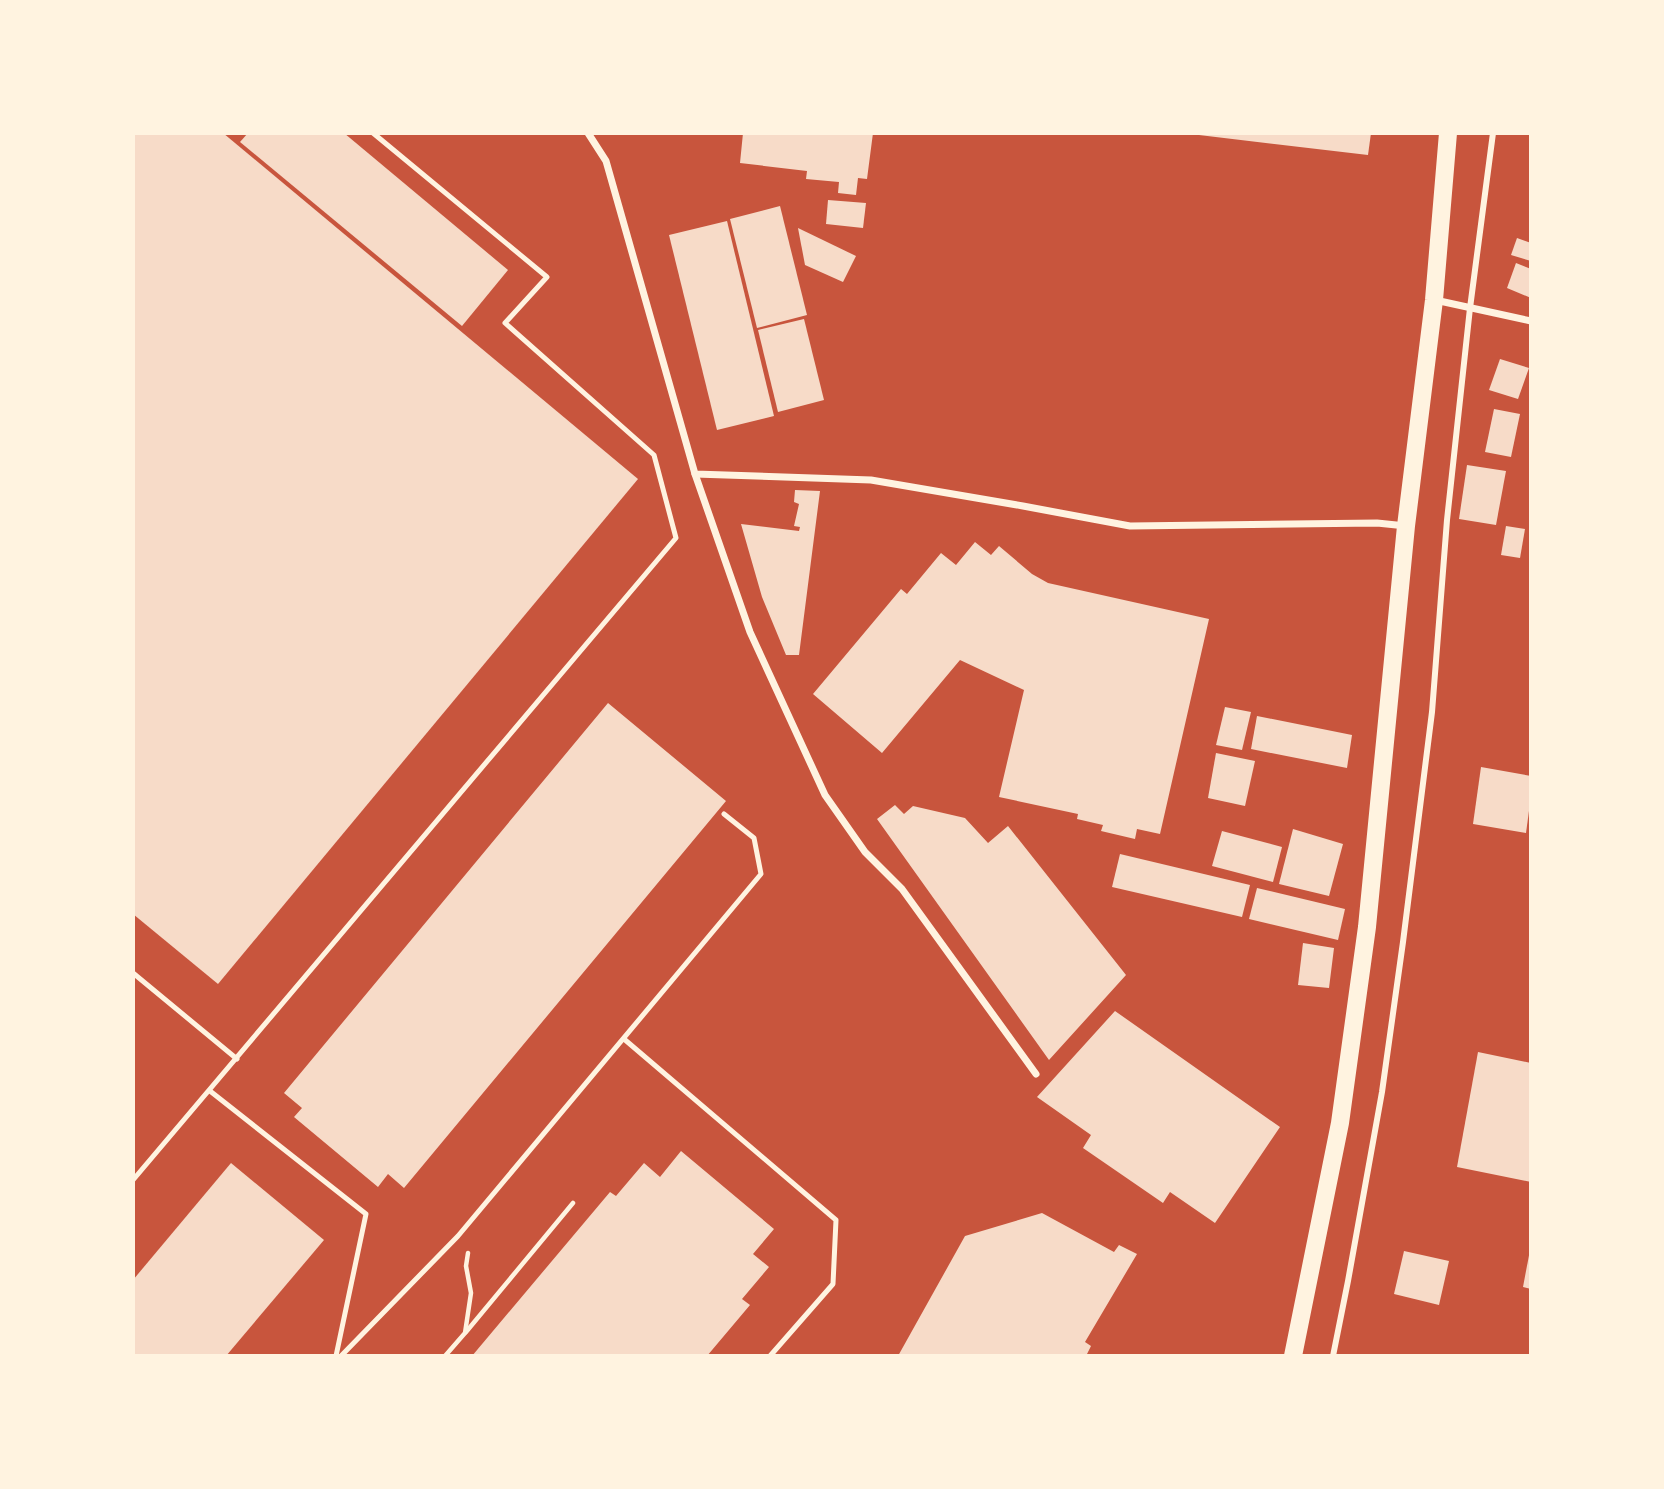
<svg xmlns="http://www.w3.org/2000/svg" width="1664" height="1489" font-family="Poppins,sans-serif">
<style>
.building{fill:#f7dbc8}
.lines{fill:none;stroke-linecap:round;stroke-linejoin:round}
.path{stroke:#fff3e0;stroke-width:4.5}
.service{stroke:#fff3e0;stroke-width:5}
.pedestrian{stroke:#fff3e0;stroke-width:6}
.minor{stroke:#fff3e0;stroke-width:7}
.primary{stroke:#fff3e0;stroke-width:18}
</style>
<rect width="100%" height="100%" fill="#c8553d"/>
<g class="building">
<path d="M133 133H223L638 479 218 984 133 914Z"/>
<path d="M248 133H344L508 270 462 326 240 142Z"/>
<path d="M743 133H873L867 179 858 178 856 195 838 193 839 182 806 179 807 171 740 163Z"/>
<path d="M1199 133H1371L1368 155 1199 135Z"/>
<path d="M828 200 866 203 863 228 826 224Z"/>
<path d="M780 206 807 315 757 328 730 219Z"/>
<path d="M727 221 774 416 717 430 669 235Z"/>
<path d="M798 228 856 256 843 282 805 265Z"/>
<path d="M1517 238 1531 243V261L1511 255Z"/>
<path d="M1516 263 1531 269V298L1507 288Z"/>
<path d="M804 319 824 400 778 412 758 330Z"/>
<path d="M1500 359 1529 368 1518 399 1489 390Z"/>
<path d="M1494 409 1520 414 1511 457 1485 452Z"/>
<path d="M1467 465 1506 471 1496 525 1459 519Z"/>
<path d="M795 490 820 491 799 655H786L762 597 741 524 799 531 800 527 794 526 799 504 794 502Z"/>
<path d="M1506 526 1525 529 1520 558 1501 555Z"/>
<path d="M975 542 991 555 999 546 1032 574 1048 583 1209 619 1160 834 1137 829 1135 839 1101 831 1103 825 1077 819 1078 814 999 797 1024 690 960 660 882 753 813 694 901 589 907 594 941 553 956 565Z"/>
<path d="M608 703 726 801 404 1188 388 1174 378 1187 294 1117 302 1108 284 1093Z"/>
<path d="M1225 707 1251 712 1242 750 1216 745Z"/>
<path d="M1257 716 1352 735 1347 768 1251 749Z"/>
<path d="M1216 753 1255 761 1245 806 1208 798Z"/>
<path d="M1481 767 1531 776V796L1526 833 1473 824Z"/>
<path d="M895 805 904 814 913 806 965 818 988 843 1008 826 1126 975 1049 1060 877 819Z"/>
<path d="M1293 829 1343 844 1329 896 1279 884Z"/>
<path d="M1222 831 1282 847 1273 882 1212 866Z"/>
<path d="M1120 854 1250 885 1242 917 1112 887Z"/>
<path d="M1257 888 1345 909 1338 940 1249 919Z"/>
<path d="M1303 943 1334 948 1329 988 1298 985Z"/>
<path d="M1115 1011 1280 1127 1215 1223 1170 1192 1163 1203 1083 1148 1091 1135 1037 1097Z"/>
<path d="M1478 1052 1531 1063V1182L1457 1167Z"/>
<path d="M681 1151 774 1229 753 1254 769 1267 742 1299 750 1305 707 1356H472L610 1192 616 1196 644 1163 660 1177Z"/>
<path d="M231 1163 324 1240 226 1356H133V1280Z"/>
<path d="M1042 1213 1114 1252 1119 1245 1137 1254 1085 1342 1091 1346 1086 1356H898L965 1236Z"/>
<path d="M1530 1250H1531V1289L1523 1287Z"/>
<path d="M1404 1251 1449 1261 1439 1305 1394 1294Z"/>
</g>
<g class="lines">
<g class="path">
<path d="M466 1332 573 1203"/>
<path d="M445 1356 465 1333 471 1293 466 1266 468 1253"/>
</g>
<g class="service">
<path d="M133 973 237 1059"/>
<path d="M624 1039 836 1220 833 1284 770 1356"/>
<path d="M210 1091 366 1214 336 1356"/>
<path d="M133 1180 676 538 654 455 505 323 547 277 373 133"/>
<path d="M341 1356 458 1236 761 874 754 838 724 814"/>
</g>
<path class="pedestrian" d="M1333 1356 1348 1281 1382 1092 1403 942 1432 712 1447 520 1470 308 1493 133"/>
<g class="minor">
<path d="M588 133 606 161 695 474 871 480 1023 506 1130 526 1377 523 1406 526"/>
<path d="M1435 300 1531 321"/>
<path d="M695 474 750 632 825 795 865 852 902 889 1036 1074"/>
</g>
<path class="primary" d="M1293 1356 1340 1123 1367 927 1406 526 1434 300 1448 133"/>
</g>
<rect width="1664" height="1489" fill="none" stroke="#fff3e0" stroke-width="270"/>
</svg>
